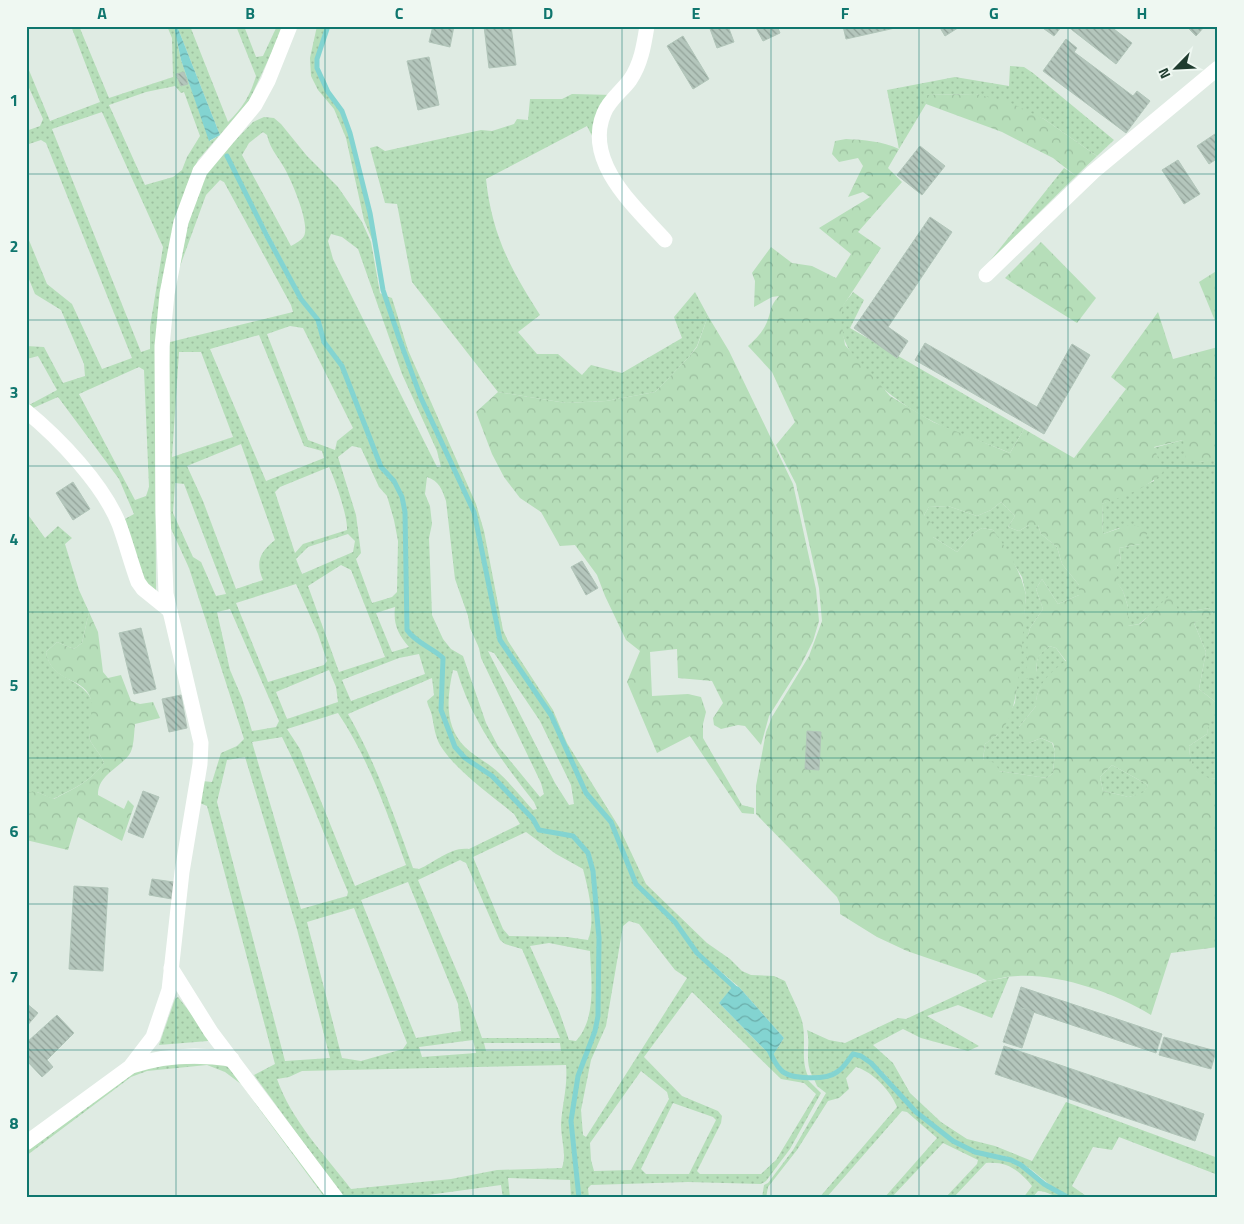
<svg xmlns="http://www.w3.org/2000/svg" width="1244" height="1224" font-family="'Titillium Web',sans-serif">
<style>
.grass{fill:url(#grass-dots);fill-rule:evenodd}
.forest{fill:url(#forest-crowns);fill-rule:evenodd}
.water{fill:url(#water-waves)}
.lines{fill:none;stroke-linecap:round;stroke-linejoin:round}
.stream{stroke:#83d4d1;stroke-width:5}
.building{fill:url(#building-back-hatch);stroke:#b1c5b9}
.street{stroke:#fff;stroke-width:15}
.grid{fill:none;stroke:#0f766e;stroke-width:1;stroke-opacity:0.55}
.neatline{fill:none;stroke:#0f766e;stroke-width:2}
.grid-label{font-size:16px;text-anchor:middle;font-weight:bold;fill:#0f766e}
</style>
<defs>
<pattern id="grass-dots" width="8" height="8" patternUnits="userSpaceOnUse" patternTransform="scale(1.25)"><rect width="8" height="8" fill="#b6deb9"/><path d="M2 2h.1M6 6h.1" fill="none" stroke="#9cbf9f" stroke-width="1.8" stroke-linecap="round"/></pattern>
<pattern id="forest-crowns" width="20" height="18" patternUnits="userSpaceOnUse" patternTransform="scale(1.25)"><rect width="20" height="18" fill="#b6deb9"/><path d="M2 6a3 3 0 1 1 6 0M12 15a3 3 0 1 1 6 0" fill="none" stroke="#9cbf9f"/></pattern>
<pattern id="water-waves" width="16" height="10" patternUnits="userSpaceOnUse" patternTransform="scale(1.25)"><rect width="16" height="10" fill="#83d4d1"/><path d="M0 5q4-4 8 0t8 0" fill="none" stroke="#6badaa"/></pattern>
<pattern id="building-back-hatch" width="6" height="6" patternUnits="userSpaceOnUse" patternTransform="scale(1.25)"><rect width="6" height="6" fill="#b4c6bc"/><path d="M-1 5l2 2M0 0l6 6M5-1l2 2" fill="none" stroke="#92a299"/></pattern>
</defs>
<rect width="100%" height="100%" fill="#dfebe3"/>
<g class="grass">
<path d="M71 26H79L109 98 173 77 172 38 167 26H174L181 60 210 141 220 135 177 26H190L228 122C242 109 251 94 256 76L236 26H244L256 57 263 56 277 26H284L249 101 198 160 186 187 175 229 155 396 156 593 147 590 123 520 134 514 119 479 58 397 33 408 29 405 57 390 38 356 27 359 26 346 44 347 63 383 85 376 84 364 61 310 35 294 26 272V233L47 284 72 304 102 369 132 358 46 143 41 140 26 145V131L40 126 43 119 26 81V63L50 121 100 102ZM175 86 181 93 184 92 200 136 187 157 182 170 173 177 145 185 109 105 146 92ZM102 112 163 247 150 327V349L141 352 52 129ZM139 367 144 370 149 487 146 496 135 500 79 394Z"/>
<path d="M317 26H326L316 58V68L327 93 341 111 349 133 369 213 382 292 373 242 364 220 346 138 334 109 318 90 311 76 310 58Z"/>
<path d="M1010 66 1024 67 1033 73 1114 140 1097 156 1044 119 976 94 924 95 926 104 899 149 887 90 955 77 1009 86Z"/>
<path d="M572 94 613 95 595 142 587 126 486 179C492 235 510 268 540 315L518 332 537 354H558L582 375 591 365 622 373 682 338 674 317 695 292 708 316 697 346 689 357 655 392 606 401 566 403 498 392 412 282 397 204 385 203 370 148 377 146 385 151 481 130 492 131 514 124 517 119 528 120 530 99H562Z"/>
<path d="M264 117 274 118 281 124 307 156 338 187 362 222 371 242 380 293 383 295 420 398 472 512 499 640 550 715 585 794 609 823 635 884 673 923 696 954 733 987 719 1003 770 1055 779 1071 786 1076 807 1079 821 1093 790 1149 766 1181 761 1184 688 1182 591 1185 588 1188 589 1198H581L573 1121 579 1076 597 1032 599 1016 600 938 595 871 590 852 573 835 540 829 534 818 493 775 465 756 456 746 442 710 444 657C433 647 417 643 408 630L406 512 403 497 395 480 382 466 343 365 326 342 320 320 303 299 227 155 265 237 300 300 317 321 323 343 341 366 379 468 393 482 401 497 404 513 405 631C415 644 430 648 441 658L439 710 454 748 464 759 491 777 532 820 538 831 572 837 587 853 592 872 597 938V1016L594 1031 576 1076 570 1121 578 1198H571L570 1180 508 1178 510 1198H503L501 1185 406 1198H344L254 1075 275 1064 207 806 200 803 202 781 212 782 221 753 237 746 244 739 189 568 167 520 168 387 170 342 293 312 291 305 224 182 220 180 206 195 179 269 190 213 203 178 225 151 253 122ZM263 132 267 135C271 152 280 158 287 173 293 185 310 224 304 236 301 241 296 243 291 246L242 155 249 143ZM331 234 342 237 358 249 402 374 437 451 441 467H437L333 259 328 241ZM290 326 303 328 353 428 337 441 335 450 308 440 267 334ZM259 335 304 446 322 451 324 458 266 481 210 349ZM179 352H201L233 437 172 457ZM241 444 275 540C260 552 255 562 263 580L236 589 203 501 187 466ZM352 446 361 448 379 487 387 496 394 520 398 541 397 592 392 597 372 603 356 559 361 553 356 515 338 457ZM329 467C335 479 348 517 347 530L303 544 295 553 275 492 280 487ZM427 477C439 481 442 489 446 501L455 579 468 616 470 628 479 648 481 658 541 783 544 794 540 797 498 746 486 723 463 656 451 649 443 639 432 615 429 538 432 524 430 506 425 494ZM175 483 184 484 226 594 216 596 201 562 193 557 173 513ZM348 534 355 541 353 552 302 574 296 559 308 547ZM341 565 351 570 385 657 339 672 308 586ZM296 584 318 634 327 661 324 665 268 682 236 603ZM395 607C393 624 398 634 409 647L392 652 376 613ZM230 609 279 721 276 727 252 731 242 698 230 670 217 612ZM488 651 494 653 540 721 571 785 574 804 569 805 555 783ZM419 654 425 674 351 701 342 680 399 658ZM329 670 336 687 338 702 287 719 276 692ZM453 670 457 671C472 722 502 761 534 802L537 809 533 810C522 798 511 784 499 773 489 763 475 757 465 747 444 726 447 697 453 670ZM432 678 434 695 427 701C428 707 431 710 432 716 434 726 435 736 440 745 455 770 491 795 514 814L520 824 469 849C452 846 435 862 419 869L413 868C394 815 376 763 348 714ZM338 713C369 759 387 813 406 865L355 886 300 749 287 729ZM282 737C307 787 326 840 348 892L347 896 301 909 252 742ZM245 757 297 929 330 1058 285 1061 217 802 227 760ZM526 832 556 854 583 869C588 888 596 920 588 940L567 937 509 936 503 929 473 857ZM460 860 466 863 500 940 505 944 522 949 560 1038H482L467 995 418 880ZM408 882 458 1004 461 1031 416 1038 361 900ZM354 908 407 1043 403 1049 361 1061 342 1058 307 922ZM629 921 639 924 675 970 687 978 586 1137 583 1135 581 1110 591 1060 606 1026 623 926ZM549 943 590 951C591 980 597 1018 576 1041L569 1040 559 1011 530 946ZM692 992 781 1079 804 1083 816 1094 776 1160 761 1174H700L697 1171 721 1123 722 1116 718 1111 682 1096 644 1057ZM473 1040 476 1053 422 1057 419 1047ZM484 1043H560L561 1051H486ZM566 1065C568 1087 562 1104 561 1125 561 1140 567 1154 562 1168L497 1170 451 1179 351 1189C325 1155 291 1120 277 1079L289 1077 302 1071ZM641 1071 667 1092 669 1099 631 1170 594 1171 591 1160 590 1143ZM673 1103 713 1117 716 1120 689 1174H646L641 1169Z"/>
<path d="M1064 168 1076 176 989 262Z"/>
<path d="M853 292 864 300 850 328 1024 429 1010 453C985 442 956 434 932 421 896 402 830 356 842 308 844 302 850 297 853 292Z"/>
<path d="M386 296 392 298 408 350 476 504 484 531 503 630 508 641 553 710 567 743 619 827 646 884 707 943 730 959 742 971 751 975 774 976 785 981C790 994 798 1007 802 1021 807 1040 800 1059 808 1076 789 1076 782 1071 773 1055L784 1038 739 987 698 952 675 921 637 883 611 822 587 793 552 714 501 640 475 511 422 397Z"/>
<path d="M1183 440 1200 462 1213 459 1218 469V704L1199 689 1206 652 1194 623 1213 613 1209 608 1180 613 1153 612 1139 624 1128 626V607L1123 591 1117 583V566L1121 560 1119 548 1140 544 1119 528 1103 534 1102 504 1154 481 1153 448Z"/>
<path d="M1001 502 1015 516 1008 527 1019 531 1029 525H1038L1041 534 1057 547 1062 564 1079 585V595L1058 604 1042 579 1036 589 1043 609 1030 628 1028 636 1037 672C1035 659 1039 654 1049 646L1056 648 1066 662C1052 674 1035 685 1036 706L1019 727 1029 743 1041 738 1052 743 1055 751 1053 773 1047 778 999 771 983 761 985 744 997 735 1015 703 1026 595 1022 577 993 530 982 528 972 534 957 552 933 537 924 515 929 507 948 506 977 516 991 510Z"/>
<path d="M26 512 45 538 58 526 72 538 65 544 79 590 89 612 82 643 74 649 57 642 46 652C51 679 73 675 88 694 99 707 86 726 90 740 93 747 101 754 104 763 90 782 73 789 53 799L37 792H26Z"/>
<path d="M1218 709V778C1195 781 1190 765 1189 746L1207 734 1208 723Z"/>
<path d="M1112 765 1148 785 1144 793 1129 797 1103 791 1100 777Z"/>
<path d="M1009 977 992 1018 958 1005 927 1016 979 1046 968 1051 921 1038 903 1029 873 1045 893 1063 910 1093 941 1122 967 1139 995 1146 1032 1161 1066 1102 1218 1158V1175L1119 1137 1112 1150 1093 1147 1072 1186 1089 1198C1050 1198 1044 1172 1013 1159 1002 1154 988 1154 976 1151 954 1144 936 1128 919 1113 897 1095 882 1059 852 1053 839 1070 834 1075 812 1076 804 1059 811 1047 807 1030L829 1040 845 1043 898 1018 906 1019 987 981Z"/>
<path d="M178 997 210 1038 208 1041 159 1045 175 999Z"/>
<path d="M854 1056 861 1057 870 1064 915 1113 952 1142 975 1153 1011 1161 1021 1166 1043 1185 1066 1198C1054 1198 1048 1191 1038 1191L1032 1198H1023L1032 1186C1019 1170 1007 1161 986 1163L953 1198H945L977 1164 978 1160 943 1143 891 1198H884L937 1138 907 1112 902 1111 826 1198H819L897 1107C891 1091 873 1072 856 1067L846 1078 849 1089 839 1098 828 1101 797 1150 768 1187 766 1198H762L764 1185 768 1183 793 1150 826 1093 817 1086 814 1079C834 1077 841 1071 854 1056Z"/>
<path d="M220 1063 231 1069 331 1198H325L241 1084 225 1072 207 1065 147 1071 131 1077 26 1156V1151L128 1075 149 1065Z"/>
</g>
<g class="forest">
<path d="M976 94 1011 103 1044 119 1097 156 1076 176 1053 158 1002 132 926 104 923 95Z"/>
<path d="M846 139C864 140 882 141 899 149L888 168 902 182 858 232 881 248 843 306 841 320 845 345 890 396 933 422 1010 453 1024 429 1074 458 1126 389 1111 377 1158 312 1173 359 1218 347V469L1213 460 1200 462 1186 459 1183 440 1154 447 1163 472C1146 489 1124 496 1102 504L1103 534 1132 524 1149 531 1140 544 1119 548 1121 561 1117 566V582L1123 591 1128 607V626L1140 624 1170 595 1180 613 1209 608 1214 614 1194 623 1206 652 1199 689 1218 704C1218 715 1208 721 1207 734L1189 746C1190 765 1196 780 1218 778V947L1171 953 1151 1015C1115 993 1060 974 1018 976 1008 976 997 979 987 981L977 975 907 951 877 937 840 914V904L837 897 756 814V786L766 732 772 717 809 656 822 621 819 588 796 484 776 445 795 422 772 372 748 346C756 339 763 332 767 322 772 310 769 307 779 296L772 297 754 307 755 281 752 273 771 247 792 263 812 266 836 278 851 254 819 228 870 197 863 192 848 197 863 166 858 158 839 162 832 154 835 141ZM1001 502 1015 516 1008 527 1019 531 1029 525H1038L1041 534 1057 547 1062 564 1079 585V595L1058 604 1042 579 1036 589 1043 609 1030 628 1028 636 1026 678 1033 681C1041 664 1030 662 1049 646L1056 648 1066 661C1051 671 1035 686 1036 706L1019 727V741L1029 743 1041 738 1053 743 1055 751 1053 773 1047 778 999 771 996 763 983 760 985 744C994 738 1002 732 1007 722 1021 698 1023 626 1026 595 1020 570 1008 550 993 530L982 528 972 534 957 552 933 537 936 528 924 515 929 507 948 506 977 516 991 510ZM1112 765 1148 785 1144 792 1129 797 1103 791 1100 777Z"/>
<path d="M1041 242 1096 298 1077 323 1005 278Z"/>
<path d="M1218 270V328L1199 282Z"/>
<path d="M708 316 729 351 793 484 816 589 819 621 813 641 801 665 769 716 761 745 745 726 738 725 721 729 714 725 713 718 723 703 712 681 678 678 677 649 650 652 652 696 688 694 701 697 706 712 703 724V738L742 805 754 808V814L742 813 690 736 657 753 627 682 640 651 626 640 605 596 597 575 575 545 560 546 541 512 520 498 504 477 492 454 476 412 498 392 566 403 606 401 655 392 689 357 697 347Z"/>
<path d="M89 612 98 632 103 672 108 678 121 675 131 701 140 704 153 702 160 718 135 724C134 733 134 749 129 755 118 769 98 775 98 795L124 809 128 800 134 806 122 841 78 817 68 850 26 840V792H37L54 799C73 789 90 782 104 763 101 754 93 747 90 740 86 726 95 712 90 697 82 676 51 683 46 652L57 642 74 649 82 643Z"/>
</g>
<g class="water">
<path d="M174 26H177L220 135 209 141 181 60Z"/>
<path d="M734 985 739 987 784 1038 773 1055H770L719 1003Z"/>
</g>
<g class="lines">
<g class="stream">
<path d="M328 26 317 59V68L328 92 342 111 350 133 370 213 383 290 399 338 421 398 474 512 500 640 551 715 586 793 611 822 636 884 675 922 697 953 733 986 737 992"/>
<path d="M227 156 267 236 301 299 318 320 324 342 342 366 381 467 394 481 402 497 405 512 407 630C416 643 431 647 443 658L441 710 455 747 465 758 492 776 533 819 539 830 573 836 588 853 593 871 599 938 598 1016 595 1031 578 1076 571 1121 579 1198"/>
<path d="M769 1050C772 1057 776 1065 781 1070 790 1080 827 1080 837 1072 844 1068 848 1060 853 1054L861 1056 871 1063 916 1112 953 1141 975 1152 1011 1160 1021 1165 1044 1184 1069 1198"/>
</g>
</g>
<g class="building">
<path d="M433 26H454L450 47 429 42Z"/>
<path d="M484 26H511L516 65 489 68Z"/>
<path d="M709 26H728L734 42 717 48Z"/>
<path d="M755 26H777L780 33 763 41Z"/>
<path d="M843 26H895V28L846 39Z"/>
<path d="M939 26H961L945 36Z"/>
<path d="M1040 26H1062L1054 36Z"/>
<path d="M1067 26H1110L1132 43 1116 64Z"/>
<path d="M1186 26H1205L1196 36Z"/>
<path d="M683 36 709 79 693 89 667 46Z"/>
<path d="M1066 39 1077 48 1074 52 1133 96 1137 91 1150 101 1126 133 1043 71Z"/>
<path d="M429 57 439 105 418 110 407 61Z"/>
<path d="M184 72 188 84 181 86 176 74Z"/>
<path d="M1218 132V158L1209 164 1197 146Z"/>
<path d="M920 146 945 166 922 195 897 175Z"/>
<path d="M1178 160 1200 194 1184 204 1162 170Z"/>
<path d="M930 217 952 232 888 327 908 341 897 358 854 328Z"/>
<path d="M925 343 1037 407 1072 344 1090 355 1044 434 915 360Z"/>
<path d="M73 482 90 509 73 520 56 493Z"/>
<path d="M582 561 598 588 586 595 571 567Z"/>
<path d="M141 628 156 689 134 694 119 633Z"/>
<path d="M181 695 187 728 169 732 162 699Z"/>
<path d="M807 731 821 732 819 770 805 769Z"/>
<path d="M143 791 159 797 143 838 128 832Z"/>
<path d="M152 879 174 882 172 899 149 895Z"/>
<path d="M74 886 108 888 103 971 69 969Z"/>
<path d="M1021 987 1162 1034 1156 1053 1015 1006Z"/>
<path d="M26 1003 38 1013 26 1027Z"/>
<path d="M1015 1006 1034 1012 1022 1048 1003 1042Z"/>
<path d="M57 1015 74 1033 47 1060 53 1067 42 1077 26 1060V1043Z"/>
<path d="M1164 1037 1216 1051 1211 1069 1159 1055Z"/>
<path d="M1004 1046 1204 1114 1195 1141 995 1074Z"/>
</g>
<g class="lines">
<g class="street">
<path d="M647 26C644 45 641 64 630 80 622 91 609 100 604 113 583 162 636 208 665 240"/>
<path d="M986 275 1093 172 1218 68"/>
<path d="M26 411C59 438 103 484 119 524 126 543 131 563 138 582L143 589 169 610"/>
<path d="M171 968 211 1032 336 1198"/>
<path d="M132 1066C164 1055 198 1054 232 1059"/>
<path d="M26 1143 130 1067 153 1037 169 990 182 872 200 764 201 743 166 594 163 513 162 346 167 294 181 222 200 171 255 105 268 81 290 26"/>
</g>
</g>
<path class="grid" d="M176 26V1198M325 26V1198M473 26V1198M622 26V1198M771 26V1198M919 26V1198M1068 26V1198M26 174H1218M26 320H1218M26 466H1218M26 612H1218M26 758H1218M26 904H1218M26 1050H1218"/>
<rect width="1244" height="1224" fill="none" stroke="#eff8f2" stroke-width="55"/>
<g transform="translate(1176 68) rotate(246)" stroke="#eff8f2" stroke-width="4" paint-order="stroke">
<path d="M0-4L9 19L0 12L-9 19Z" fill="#1f3c2f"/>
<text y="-8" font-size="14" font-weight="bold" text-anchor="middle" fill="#1f3c2f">N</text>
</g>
<rect x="28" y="28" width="1188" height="1168" class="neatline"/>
<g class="grid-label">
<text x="102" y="19">A</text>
<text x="250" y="19">B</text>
<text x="399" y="19">C</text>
<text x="548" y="19">D</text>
<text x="696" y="19">E</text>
<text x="845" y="19">F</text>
<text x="994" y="19">G</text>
<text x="1142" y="19">H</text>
<text x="14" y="106">1</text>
<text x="14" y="252">2</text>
<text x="14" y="398">3</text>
<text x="14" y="545">4</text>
<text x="14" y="691">5</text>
<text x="14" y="837">6</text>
<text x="14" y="983">7</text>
<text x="14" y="1129">8</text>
</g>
</svg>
